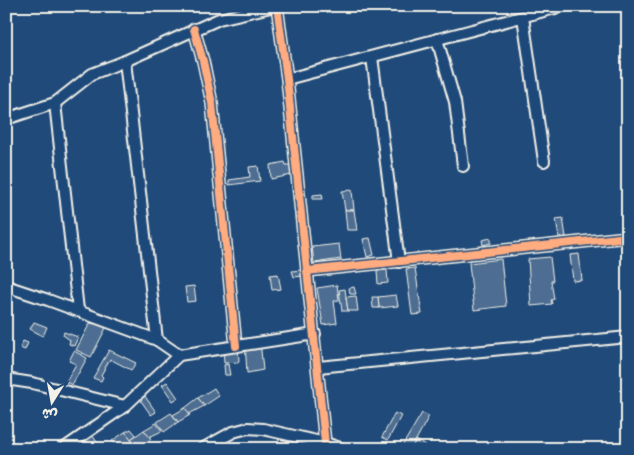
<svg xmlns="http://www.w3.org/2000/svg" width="634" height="455" font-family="Mali,'Playpen Sans Arabic',sans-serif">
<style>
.building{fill:#4d6e92;stroke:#f4f1e8}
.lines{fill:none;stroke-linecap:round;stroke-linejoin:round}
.street-casing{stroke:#f4f1e8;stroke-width:14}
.street{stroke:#1f4a7a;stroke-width:10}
.cycleway-casing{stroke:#1f4a7a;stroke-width:11}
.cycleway{stroke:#ffac80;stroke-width:8}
</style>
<rect width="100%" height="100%" fill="#1f4a7a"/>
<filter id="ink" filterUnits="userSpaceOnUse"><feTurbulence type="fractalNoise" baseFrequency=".02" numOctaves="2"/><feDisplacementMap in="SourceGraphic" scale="10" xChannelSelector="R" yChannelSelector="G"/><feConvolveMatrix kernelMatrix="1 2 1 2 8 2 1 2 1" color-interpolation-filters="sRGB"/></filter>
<g filter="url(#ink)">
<g class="building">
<path d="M285 162 286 165H290L292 175 271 179 270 165Z"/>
<path d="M258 166 260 181 229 185V180L250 177 249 167Z"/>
<path d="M352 190 354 210H345L342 191Z"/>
<path d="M322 194 323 199H313V195Z"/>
<path d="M345 210H354L357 230H347Z"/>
<path d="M563 218 566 237 559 238 556 219Z"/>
<path d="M370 238 374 255 367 257 363 239Z"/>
<path d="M491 238V243L483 245 482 240Z"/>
<path d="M339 244 341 259 314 263 312 247Z"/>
<path d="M579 254 582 280 573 281 570 255Z"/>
<path d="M550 257 553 281H551L554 299 551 300 552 304 531 306 528 259Z"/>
<path d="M501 259 506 306 474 310 469 263Z"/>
<path d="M415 268 422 314 412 315 406 269Z"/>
<path d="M301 270 302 276 294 277 292 271Z"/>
<path d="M387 270 388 283 378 284 377 271Z"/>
<path d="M278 274 281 289 272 290 270 275Z"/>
<path d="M337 285 339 300 334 301 337 323 323 325 317 288Z"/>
<path d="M194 286 196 301 187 302 185 287Z"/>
<path d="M354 287 356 294H350L349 288Z"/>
<path d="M345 289 346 297 348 311H342L339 290Z"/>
<path d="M396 295 398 306 379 308 378 297Z"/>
<path d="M356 296 358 311H348L346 297Z"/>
<path d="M372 297H378L379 308H373Z"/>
<path d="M34 322 47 327 43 336 30 329Z"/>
<path d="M90 323 107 326 91 357 76 350Z"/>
<path d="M64 332 78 337 74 346 69 344 70 340 63 335Z"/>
<path d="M23 341 28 343 25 350 20 348Z"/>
<path d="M260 341 263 370 247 373 245 343Z"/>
<path d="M238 344 239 362 224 363 223 345Z"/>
<path d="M109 350 136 363 131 370 110 359 101 375 103 377 101 381 93 378Z"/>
<path d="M74 351 87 358 72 385 66 382 76 364 69 361Z"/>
<path d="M228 364 230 375H225L224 365Z"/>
<path d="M167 382 178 398 173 401 162 385Z"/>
<path d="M214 388 219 396 204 406 198 398Z"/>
<path d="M144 395 156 412 151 415 139 398Z"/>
<path d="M198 398 204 406 189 414 185 408Z"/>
<path d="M185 408 190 415 178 422 173 415Z"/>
<path d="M171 413 178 422 164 432 157 422Z"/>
<path d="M395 413 401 416 388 440 382 437Z"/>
<path d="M422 413 429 416 411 449H402L401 448Z"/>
<path d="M156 423 162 431 149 437 144 430Z"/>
<path d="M131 429 136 435 131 439 125 432Z"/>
<path d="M144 430 151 439 138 447 131 439Z"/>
<path d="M125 432 133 441 122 449H119L112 441Z"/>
<path d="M92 435 102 449H92L85 440Z"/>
<path d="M416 440 432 449H411Z"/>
<path d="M133 441 139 449H122Z"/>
</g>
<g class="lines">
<g class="street-casing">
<g id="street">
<path d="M277 6 287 79 325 443"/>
<path d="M523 17 544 161"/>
<path d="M194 29 203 61 212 103 236 346"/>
<path d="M437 39 455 102 463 166"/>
<path d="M372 57 399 262"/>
<path d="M125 61 157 340"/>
<path d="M287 79 563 6"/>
<path d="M55 103 78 310"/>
<path d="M6 119 55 103 92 74 125 61 219 19 275 6"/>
<path d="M307 271 628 237"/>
<path d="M6 286 48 300 157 340 179 355"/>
<path d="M318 367 628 337"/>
<path d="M6 379 32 383 125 406"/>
<path d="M63 449 125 406 179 355 315 334"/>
<path d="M202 449 233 432 248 428 263 429 325 443 343 449"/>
</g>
</g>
<use href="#street" class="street"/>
<g class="cycleway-casing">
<g id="cycleway">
<path d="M277 6 287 79 325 443"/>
<path d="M194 29 203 61 212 103 236 346"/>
<path d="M307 271 628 237"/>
</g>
</g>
<use href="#cycleway" class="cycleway"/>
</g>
</g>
<rect width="634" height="455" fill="none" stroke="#1f4a7a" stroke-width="25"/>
<rect x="12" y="12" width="609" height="430" fill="none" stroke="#f4f1e8" stroke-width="2" filter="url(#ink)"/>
<g transform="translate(52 402) rotate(191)" stroke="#1f4a7a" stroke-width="4" paint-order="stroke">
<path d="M0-4L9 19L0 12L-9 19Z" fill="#f4f1e8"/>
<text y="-8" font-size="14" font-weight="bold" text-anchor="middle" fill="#f4f1e8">ش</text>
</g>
</svg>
